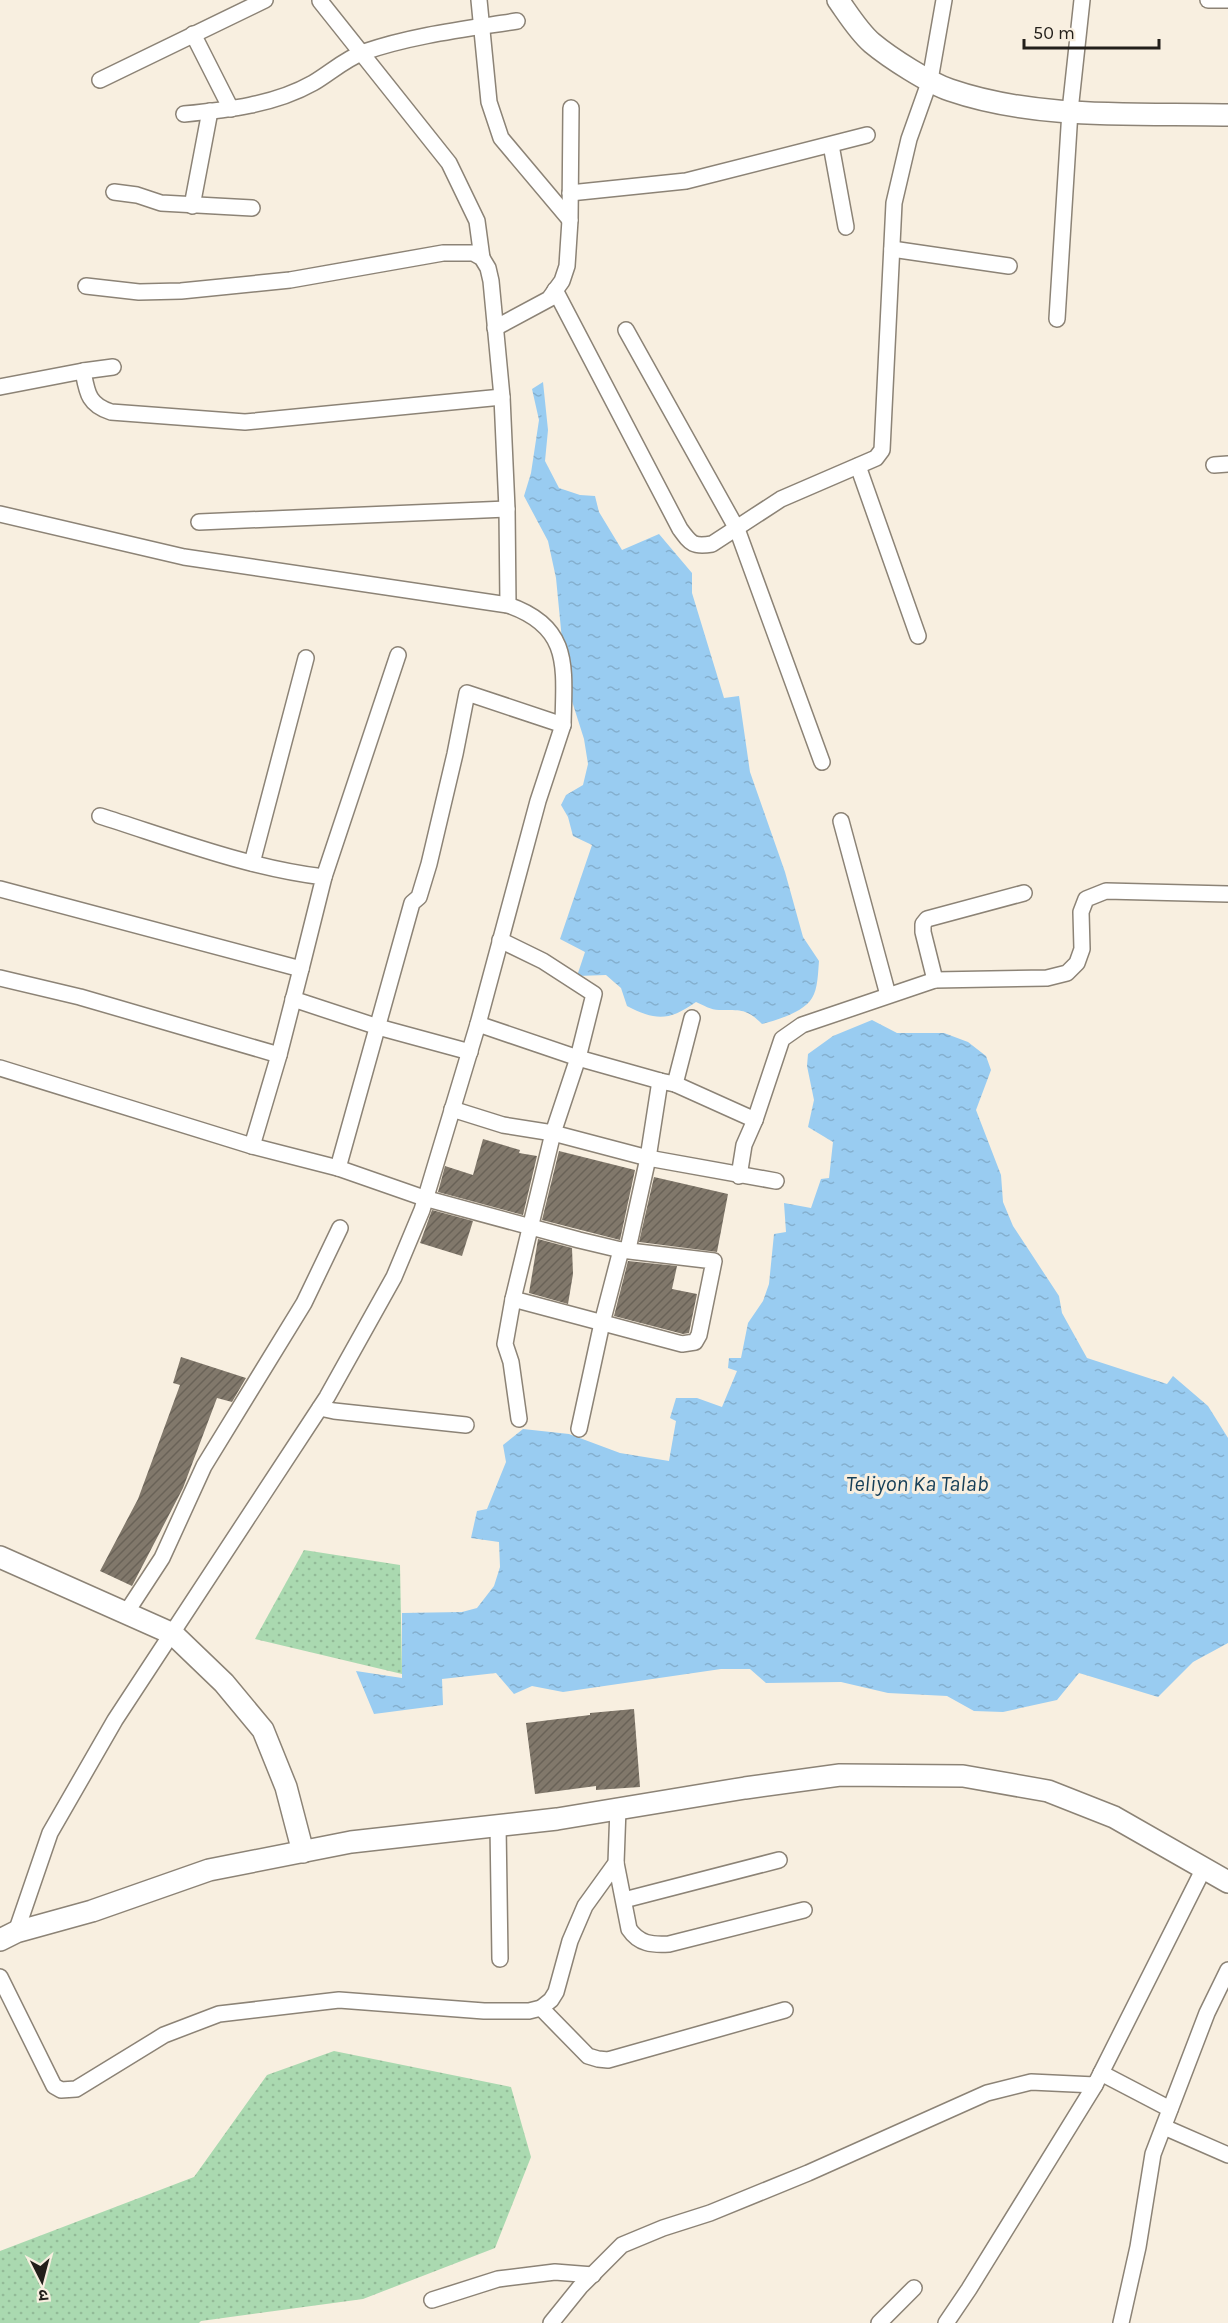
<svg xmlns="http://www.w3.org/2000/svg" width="1228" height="2323" font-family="Karla,'Noto Sans Devanagari',sans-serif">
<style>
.grass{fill:url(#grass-dots)}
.water{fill:url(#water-ripples)}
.building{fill:url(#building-hatch)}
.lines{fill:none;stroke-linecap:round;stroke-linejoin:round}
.street-casing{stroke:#8c8376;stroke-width:18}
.secondary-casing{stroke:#8c8376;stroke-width:24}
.street{stroke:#fff;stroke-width:15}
.secondary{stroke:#fff;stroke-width:21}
.labels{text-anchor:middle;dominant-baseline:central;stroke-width:6;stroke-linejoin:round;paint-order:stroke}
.water-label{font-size:22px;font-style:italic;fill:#153e57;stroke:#f8efe0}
</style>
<defs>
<pattern id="grass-dots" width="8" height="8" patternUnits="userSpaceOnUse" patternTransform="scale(1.5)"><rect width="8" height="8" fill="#aad9b0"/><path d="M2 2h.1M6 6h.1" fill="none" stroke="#92ba97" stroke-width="1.8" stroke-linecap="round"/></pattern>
<pattern id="water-ripples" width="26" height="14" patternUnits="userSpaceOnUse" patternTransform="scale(1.5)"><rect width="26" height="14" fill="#99ccf1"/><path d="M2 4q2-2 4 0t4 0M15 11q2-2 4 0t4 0" fill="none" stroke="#84afce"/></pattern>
<pattern id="building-hatch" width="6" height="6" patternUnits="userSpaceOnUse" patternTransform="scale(1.5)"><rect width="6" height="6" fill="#81786b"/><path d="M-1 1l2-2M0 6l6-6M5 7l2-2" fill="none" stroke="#696257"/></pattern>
</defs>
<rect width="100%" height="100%" fill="#f8efe0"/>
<g class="grass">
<path d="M304 1550 400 1565 402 1674 255 1639Z"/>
<path d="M334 2051 511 2087 531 2157 495 2248 363 2299 201 2321 199 2323H0V2251L194 2177 267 2075Z"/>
</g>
<g class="water">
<path d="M543 382 548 430 545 461 559 488 580 495 595 496 599 512 622 550 659 534 692 573V593L724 698 739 696 750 772 785 872 803 937 819 961C818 972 818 989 812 998 804 1012 777 1020 762 1024 745 1007 740 1011 719 1010 711 1010 703 1005 696 1002 669 1021 656 1021 627 1006L621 988 606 975 577 976 585 952 560 939 592 845 573 836 568 817 561 805 566 795 583 785 588 764 584 739 571 698 570 677 563 650 556 578 548 541 524 496 531 473 539 420 532 389Z"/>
<path d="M872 1020 897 1033H944L968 1042 986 1056 991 1070 976 1110 1001 1175 1003 1202 1013 1226 1059 1296 1062 1313 1087 1358 1167 1384 1173 1376 1208 1406 1228 1438V1643L1193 1662 1158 1697 1079 1673 1057 1700 1003 1712 974 1711 947 1696 888 1693 841 1682 766 1683 750 1669H721L563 1692 532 1686 514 1694 496 1673 442 1679 443 1705 374 1714 356 1671 402 1678V1613L462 1612 477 1608 494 1586 500 1567 499 1542 471 1538 477 1511 487 1509 506 1462 503 1445 523 1429 569 1434 620 1453 669 1461 676 1421 670 1418 676 1398H697L722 1407 737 1371 728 1368 729 1358H741L748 1323 763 1301 769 1284 774 1234 786 1232 784 1203 811 1208 821 1179 829 1178 833 1142 808 1127 814 1100 807 1066 808 1054 833 1036Z"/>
</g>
<g class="building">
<path d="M483 1139 520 1150 519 1153 537 1156 523 1215 438 1192 445 1166 473 1175Z"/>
<path d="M559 1151 635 1170 620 1240 542 1220Z"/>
<path d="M654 1177 728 1194 717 1252 639 1242Z"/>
<path d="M432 1210 473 1221 462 1256 420 1243Z"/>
<path d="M538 1239 572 1248 573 1274 568 1304 529 1293Z"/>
<path d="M628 1261 677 1266 672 1289 697 1294 689 1333 683 1334 614 1316Z"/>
<path d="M181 1357 246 1378 232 1402 217 1398 183 1488 132 1586 100 1571 138 1499 180 1385 173 1383Z"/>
<path d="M634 1709 640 1787 596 1790V1786L535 1794 526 1723 590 1715V1713Z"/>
</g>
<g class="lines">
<g class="street-casing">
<g id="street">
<path d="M479 0 489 102 501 138 570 220"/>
<path d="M1208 0H1228"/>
<path d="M320 1 449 163 477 221 482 258"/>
<path d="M193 34 231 109"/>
<path d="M100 80 265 0"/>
<path d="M184 114C227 110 274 105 313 83 330 73 345 59 364 52 413 35 466 29 517 21"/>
<path d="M831 145 846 227"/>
<path d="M114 192 137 195 161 203 252 208"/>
<path d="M570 193 686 181 867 135"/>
<path d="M192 206 210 111"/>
<path d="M892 249 1009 266"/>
<path d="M86 286 139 292 181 291 290 280 443 253H473L482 258 488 268 491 281 502 397 507 509 508 605"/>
<path d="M555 290 680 529C691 544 693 547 712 544L781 499 876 458 882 450 894 203 909 139 930 80 944 0"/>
<path d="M1057 319 1070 111 1082 0"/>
<path d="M495 328 549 299 562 281 567 266 570 220 571 108"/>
<path d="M626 330 737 529 822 762"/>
<path d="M83 371C87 392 88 405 111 412L245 422 502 397"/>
<path d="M0 387 83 371 113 367"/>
<path d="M1214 465 1228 464"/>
<path d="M858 466 918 636"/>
<path d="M0 514 184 557 508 605C572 627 564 668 563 725"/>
<path d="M199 522 507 509"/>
<path d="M100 816C173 839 248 868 324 877L301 969"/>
<path d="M841 821 888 995"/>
<path d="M252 863 306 658"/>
<path d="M324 877 398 655"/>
<path d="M0 889 301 969 279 1055 252 1146"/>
<path d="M0 978 80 997 279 1055"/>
<path d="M935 980 923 932V924L927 919 1024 893"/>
<path d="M293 999 378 1027 470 1052"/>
<path d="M0 1068 252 1146 338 1168 424 1198 579 1240 621 1250 714 1261 699 1335 695 1342 682 1344 513 1299 553 1133 578 1058 594 994 543 961 500 940"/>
<path d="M675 1084 692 1018"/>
<path d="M452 1109 503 1125 553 1133 648 1158 776 1181"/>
<path d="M338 1168 412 903 419 897 429 864 455 754 467 693 563 725 538 801 478 1024 578 1058 660 1081 675 1084 755 1120 782 1039 802 1025 935 980 1047 978 1067 973 1077 963 1082 949 1081 912 1086 899 1106 891 1228 894"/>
<path d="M739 1176 744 1145 755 1120"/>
<path d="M628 1249 648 1158 660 1081"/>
<path d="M513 1299 505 1344 511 1362 519 1419"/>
<path d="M320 1408 334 1411 466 1425"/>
<path d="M579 1429 602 1323 621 1250"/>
<path d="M126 1613 162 1558 204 1466 304 1303 340 1228"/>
<path d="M498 1825 500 1959"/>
<path d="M616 1863 629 1929C639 1944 652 1945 669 1944L804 1910"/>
<path d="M624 1900 779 1860"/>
<path d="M16 1932 50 1833 115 1720 327 1397 394 1277 422 1210 478 1024"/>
<path d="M0 1977 54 2086 61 2090 76 2089 164 2035 219 2014 339 2000 484 2011H529L541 2008 551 2000 556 1992 570 1941 585 1906 616 1863 618 1808"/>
<path d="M541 2008 588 2056 598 2059 608 2060 785 2010"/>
<path d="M1101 2073 1170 2109"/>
<path d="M1164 2127 1228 2155"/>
<path d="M432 2300 498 2279 555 2272 593 2275"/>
<path d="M551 2323 580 2287 622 2245 663 2228 710 2213 808 2173 987 2093 1031 2082 1095 2085 1204 1868"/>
<path d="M879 2323 914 2288"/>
<path d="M946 2323 969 2289 1095 2085"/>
<path d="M1121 2323 1138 2247 1153 2154 1207 2013 1228 1970"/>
</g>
</g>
<g class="secondary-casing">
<g id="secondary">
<path d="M838 0C848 14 859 32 872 43 890 58 929 83 950 90 1037 120 1138 113 1228 115"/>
<path d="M0 1557 173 1634 224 1683 263 1730 286 1787 303 1852"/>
<path d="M0 1940 16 1932 92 1911 209 1870 351 1842 557 1819 745 1788 840 1775 963 1776 1048 1791 1114 1817 1228 1882"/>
</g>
</g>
<use href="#street" class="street"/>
<use href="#secondary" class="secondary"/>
</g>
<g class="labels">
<g class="water-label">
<text x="917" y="1484">Teliyon Ka Talab</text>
</g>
</g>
<g transform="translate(42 2281) rotate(174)" stroke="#f8efe0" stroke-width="4.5" paint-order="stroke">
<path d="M0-4.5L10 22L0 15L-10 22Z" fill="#231f1a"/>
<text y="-9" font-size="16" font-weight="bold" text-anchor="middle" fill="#231f1a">उ</text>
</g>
<path d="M1024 39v9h135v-9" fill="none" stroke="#231f1a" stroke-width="3"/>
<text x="1033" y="39" font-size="18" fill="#231f1a" stroke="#f8efe0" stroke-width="4.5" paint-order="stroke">50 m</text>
</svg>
